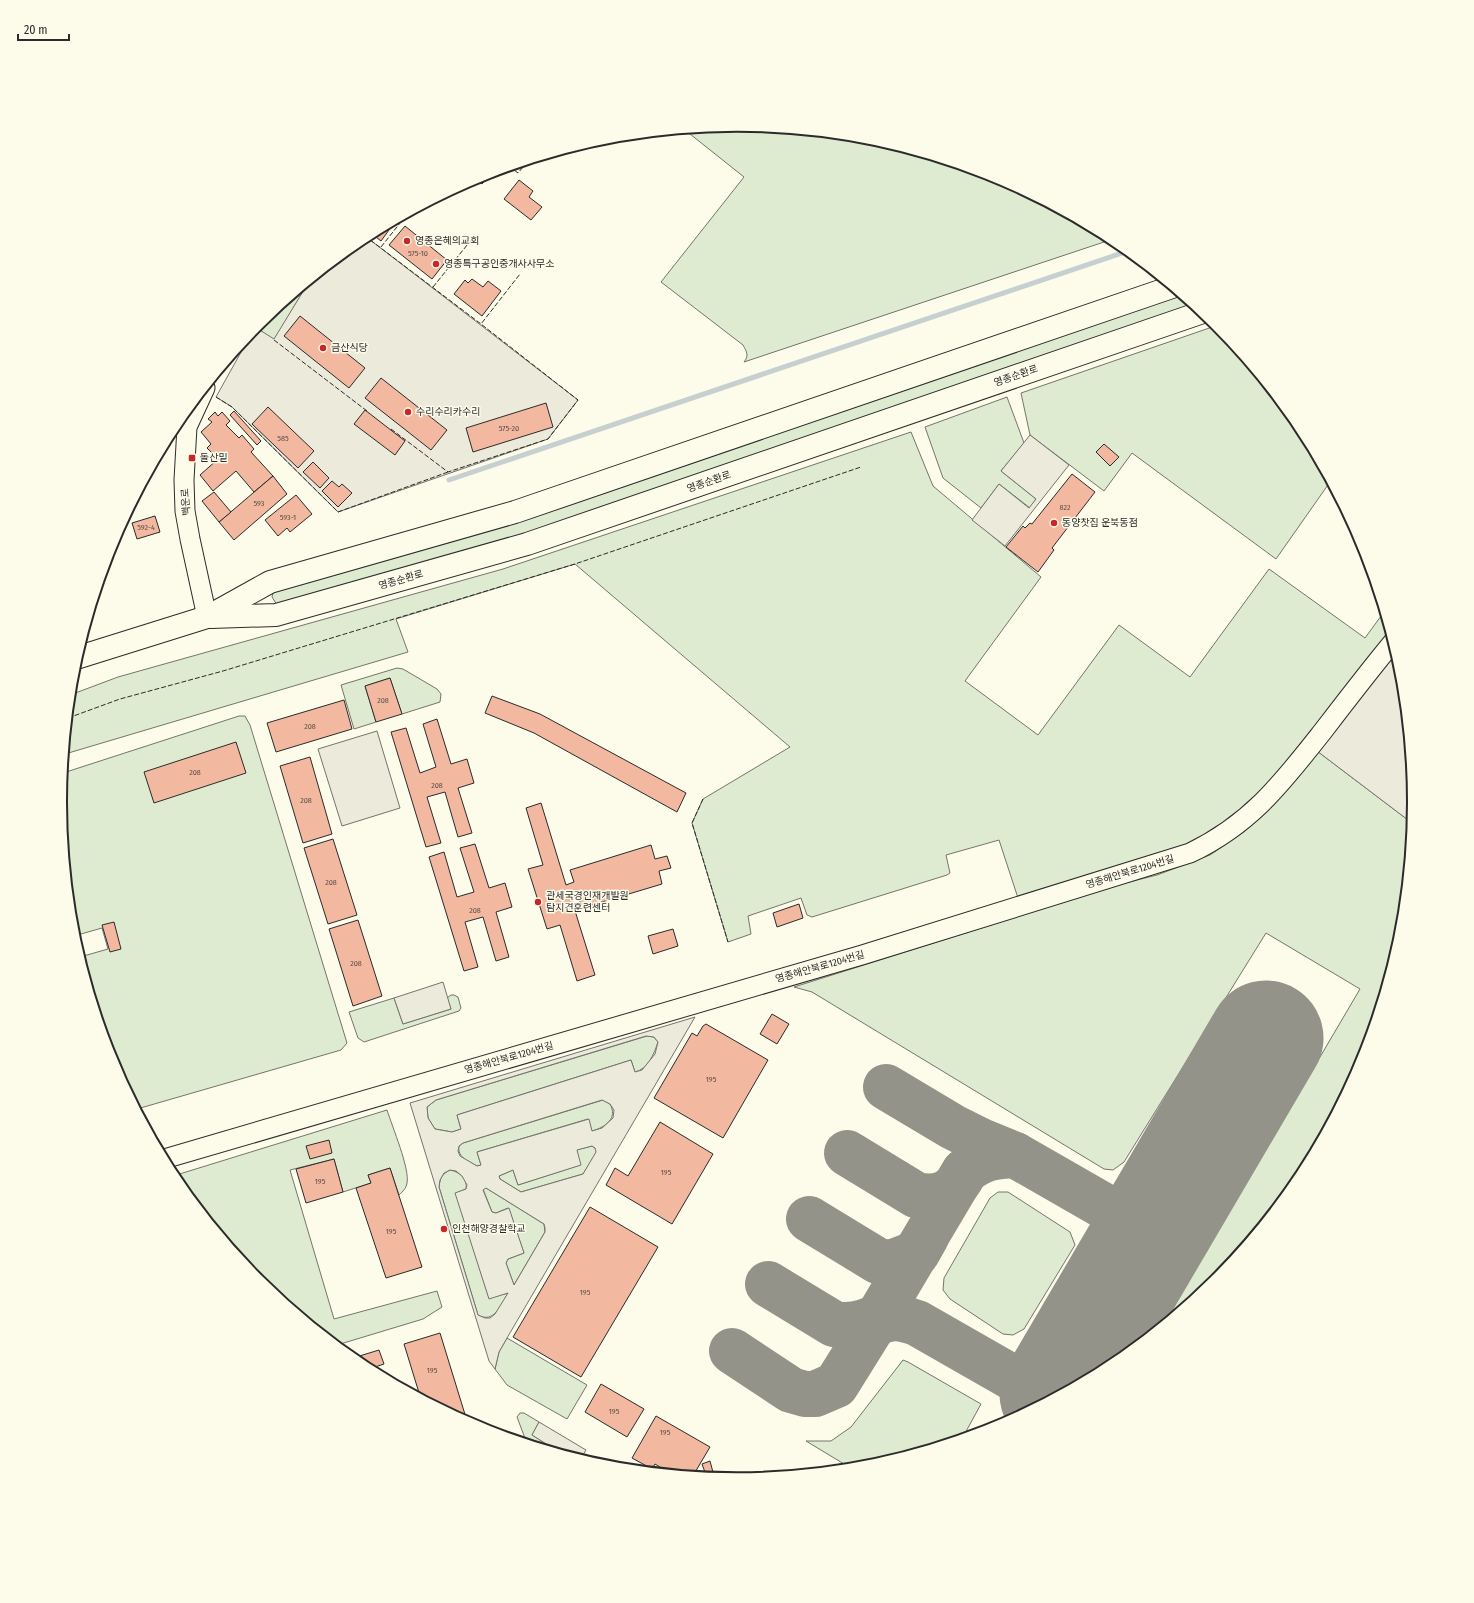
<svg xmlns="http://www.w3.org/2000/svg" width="1474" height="1603" font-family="'Fira Sans Condensed','Noto Sans KR',sans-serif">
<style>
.green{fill:#deebd1;stroke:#74746e}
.parking{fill:#eceadb;stroke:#74746e;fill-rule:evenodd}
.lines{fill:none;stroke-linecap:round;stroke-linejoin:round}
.stream{stroke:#c7d0d0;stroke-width:5}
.taxiway{stroke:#94938a;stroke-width:46}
.runway{stroke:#94938a;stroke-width:115}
.building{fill:#f2b8a0;stroke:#2b2b2b}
.tertiary-casing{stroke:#2b2b2b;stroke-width:21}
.secondary-casing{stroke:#2b2b2b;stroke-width:24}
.tertiary{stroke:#fdfbea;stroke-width:19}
.secondary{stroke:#fdfbea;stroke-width:22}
.fence{stroke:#2b2b2b;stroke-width:1;stroke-dasharray:5 2;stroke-linecap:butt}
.poi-dot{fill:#c62828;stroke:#fdfbea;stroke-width:1.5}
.labels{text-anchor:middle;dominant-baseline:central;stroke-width:3;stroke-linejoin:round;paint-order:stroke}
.number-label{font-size:8px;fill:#5d4e48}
.poi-label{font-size:10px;fill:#2b2b2b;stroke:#fdfbea;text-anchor:start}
.street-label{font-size:10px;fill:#2b2b2b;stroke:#fdfbea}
.rim{fill:none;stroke:#2b2b2b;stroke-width:2}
</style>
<rect width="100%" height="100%" fill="#fdfbea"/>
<g class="green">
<path d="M737 125 869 138 996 176 1113 239 744 362C749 356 747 352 743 345L661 282 744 177 685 130Z"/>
<path d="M310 280 274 340 255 327 258 323Z"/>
<path d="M1178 292 1196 306 541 531 277 605 272 597 273 593 277 590Z"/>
<path d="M1218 325 1300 426 1330 482 1276 559 1132 453 1104 491 1030 435 1021 393Z"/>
<path d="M1007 397 1024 443 1001 471 1036 499 1030 508 999 484 981 508 943 478 925 427Z"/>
<path d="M911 432 933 486 1041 577 965 681 1038 735 1119 625 1190 677 1269 569 1365 638 1384 612 1390 634 1278 778 1251 805 1193 844 1018 898 999 840 946 855 950 873 947 875 812 917 807 915 801 898 748 916 751 934 728 942 692 823 703 799 790 747 575 564 396 619 408 652 65 754 70 695 118 677 503 569Z"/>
<path d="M397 668 403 669 437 689 441 694 440 702 402 714 390 678 365 686 376 722 354 729 341 685Z"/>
<path d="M239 716H245L250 725 347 1043 341 1050 137 1109 111 1060 80 957 108 949 102 928 74 936 73 933 60 801 63 773Z"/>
<path d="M1317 751 1412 823 1401 934 1362 1061 1300 1178 1216 1280 1163 1324 1360 989 1266 933 1124 1162 1113 1170 1104 1169 812 992 794 987 1121 884 1157 875 1210 855 1245 831 1275 803Z"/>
<path d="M451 995H454L458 997 461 1008 459 1011 364 1042 358 1038 349 1012 394 998 403 1024 451 1009 447 998Z"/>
<path d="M647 1036 654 1037 658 1042C654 1054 648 1069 635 1072L631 1060 457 1115 461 1129 452 1132 435 1129 428 1118 427 1107 436 1100Z"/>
<path d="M603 1100 610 1104C618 1118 606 1127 592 1131L588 1119 477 1152 481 1165 477 1166C469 1161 457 1158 459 1146L463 1143Z"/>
<path d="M387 1110C392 1126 410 1169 407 1183 406 1189 403 1191 399 1195L390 1168 368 1175 371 1183 343 1192 334 1159 290 1170 334 1319 437 1291 442 1307 423 1319 337 1345 258 1280 173 1176Z"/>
<path d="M592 1146 595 1148 597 1152 583 1174 521 1192 500 1179 499 1176 513 1170 518 1185 580 1165 576 1150Z"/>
<path d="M450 1170C460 1172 468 1179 466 1189L456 1193 489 1298 508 1293C501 1305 494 1324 478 1315L439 1187C440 1178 442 1174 450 1170Z"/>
<path d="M486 1188 544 1224 545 1232 514 1285 506 1263 508 1259 524 1253 508 1208 496 1213 492 1212 483 1189Z"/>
<path d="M998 1192H1008L1070 1232 1075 1245 1024 1329 1013 1335 1003 1334 950 1299 943 1290 944 1278 990 1198Z"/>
<path d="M507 1338 587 1385 567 1419 507 1385 495 1369 499 1352Z"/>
<path d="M903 1360 908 1362 981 1404 963 1437 869 1466 849 1467 806 1441H831L851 1427Z"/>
<path d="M520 1413H524L539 1422 532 1435 559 1452 526 1441 517 1417Z"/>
</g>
<g class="parking">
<path d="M365 236 578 400 548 439 338 512 232 407 216 397 255 327 274 339 310 280Z"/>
<path d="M1030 435 1069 465 1005 546 972 520 999 484 1029 508 1036 499 1001 471Z"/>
<path d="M1395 649 1401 670 1414 802 1412 823 1317 751Z"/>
<path d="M377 731 400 808 342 826 318 749Z"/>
<path d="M443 982 451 1009 403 1024 394 998Z"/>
<path d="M695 1017 507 1338 499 1352 495 1369 489 1361 410 1103ZM646 1036 654 1037 658 1042 655 1054 642 1070 635 1072 631 1060 457 1115 461 1129 452 1132 435 1129 428 1118 427 1107 436 1100ZM602 1100 610 1104 614 1110 613 1118 602 1128 592 1131 589 1119 477 1152 481 1165 477 1166 460 1156 458 1151 459 1146 463 1143ZM592 1146 595 1148 596 1152 583 1174 521 1192 500 1179 499 1176 513 1170 518 1185 581 1165 577 1150ZM450 1170 456 1171 462 1176 467 1185 466 1189 455 1193 489 1299 508 1293 495 1314 490 1318H485L478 1315 439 1187 440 1180 444 1173ZM486 1188 544 1224 545 1228V1232L514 1285 506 1263 508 1259 524 1253 509 1208 496 1213 492 1212 483 1190Z"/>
<path d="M539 1422 586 1450 581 1458 559 1452 532 1435Z"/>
</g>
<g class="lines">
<path class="stream" d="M449 480 1128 251"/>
<g class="taxiway">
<path d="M886 1087 953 1127 981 1141 1015 1155 1151 1233"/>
<path d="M847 1153 916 1195C939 1200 955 1193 965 1171"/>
<path d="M809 1219 878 1261 891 1263 917 1253 926 1237"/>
<path d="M768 1284 834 1324C851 1327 865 1324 880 1315"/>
<path d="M874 1324C892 1316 899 1317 917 1323L1015 1379C1034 1387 1049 1387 1067 1377"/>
<path d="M732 1351 791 1390 805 1394H815L836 1385 874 1324 964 1172C982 1158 993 1156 1015 1155"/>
</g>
<path class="runway" d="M1057 1394 1266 1038"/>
</g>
<g class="building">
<path d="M492 172 482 184 474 178 478 176Z"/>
<path d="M519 180 533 191 529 197 542 207 531 220 504 199Z"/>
<path d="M397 219 381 241 371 233Z"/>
<path d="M405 226 447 260 432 279 389 245Z"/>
<path d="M472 279 483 287 488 281 501 291 482 316 454 294 465 280 468 283Z"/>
<path d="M300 316 365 368 349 388 284 336Z"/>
<path d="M381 378 447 430 431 450 365 398Z"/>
<path d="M546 403 553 427 473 452 466 428Z"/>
<path d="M268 407 314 451 298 468 252 424Z"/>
<path d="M365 410 405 441 395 455 354 424Z"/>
<path d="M234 411 261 441 257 445 230 415Z"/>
<path d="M215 412 218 416 222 412 230 421 226 425 239 438 242 435 254 449 251 452 273 476 254 492 236 471 213 491 200 475 218 459 207 448 211 444 201 432 212 422 208 419Z"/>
<path d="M1104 444 1119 457 1110 466 1096 452Z"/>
<path d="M313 462 329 478 320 488 303 472Z"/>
<path d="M1072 474 1095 492 1052 548 1054 550 1038 572 1006 547 1023 526 1025 528 1030 523 1032 524Z"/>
<path d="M273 476 287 494 234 540 219 522Z"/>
<path d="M332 481 339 487 342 484 352 493 338 507 322 491Z"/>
<path d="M214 492 231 512 219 522 202 501Z"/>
<path d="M296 495 312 514 290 532 287 528 278 536 265 520Z"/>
<path d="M155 516 160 532 137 539 132 523Z"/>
<path d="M390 678 402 714 376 722 365 686Z"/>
<path d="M492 696 540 714 686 793 677 812 534 733 485 713Z"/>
<path d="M344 700 352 729 276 752 267 723Z"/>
<path d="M437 719 451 764 467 759 474 783 458 788 472 833 458 837 445 792 427 797 441 843 426 847 391 732 406 728 420 773 436 767 423 724Z"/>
<path d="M236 742 246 773 154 803 144 772Z"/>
<path d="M310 757 332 834 303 843 280 766Z"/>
<path d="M541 803 566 885 574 882 570 870 651 845 655 859 667 856 671 868 659 871 662 884 582 908 578 896 571 898 595 975 577 981 560 925 547 929 528 869 543 865 526 808Z"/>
<path d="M333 839 357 915 328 924 304 848Z"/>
<path d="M475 844 489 888 505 883 512 907 496 912 509 957 496 961 483 917 465 922 478 967 464 971 429 857 444 852 457 897 474 892 460 848Z"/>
<path d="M799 904 803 918 777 927 773 913Z"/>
<path d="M358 920 382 996 353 1006 329 929Z"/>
<path d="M114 922 121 949 110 952 102 925Z"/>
<path d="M673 929 678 946 653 954 648 936Z"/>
<path d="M772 1014 789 1024 777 1044 760 1034Z"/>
<path d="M706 1024 768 1060 723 1138 654 1098 692 1033 697 1036 703 1026Z"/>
<path d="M660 1122 713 1154 672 1224 606 1185 615 1168 628 1176Z"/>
<path d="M329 1140 332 1153 310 1159 306 1146Z"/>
<path d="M334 1159 343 1192 306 1203 296 1169Z"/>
<path d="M390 1168 422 1267 386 1278 356 1188 371 1183 368 1175Z"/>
<path d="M590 1207 658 1247 581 1377 513 1337Z"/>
<path d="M440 1333 467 1421 420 1396 404 1344Z"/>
<path d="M379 1350 384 1364 369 1369 353 1358Z"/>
<path d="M601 1384 644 1409 627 1437 585 1412Z"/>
<path d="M656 1416 710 1447 694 1474 668 1472 655 1464 652 1469 632 1458Z"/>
<path d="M710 1461 714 1476 706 1475 702 1464Z"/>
</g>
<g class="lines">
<g class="tertiary-casing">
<g id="tertiary">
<path d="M205 388 187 427 184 480 185 511 190 539 207 617"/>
<path d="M164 1159 862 955 1190 853C1251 824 1282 783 1323 731 1346 701 1369 671 1393 642"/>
</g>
</g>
<g class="secondary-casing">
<g id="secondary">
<path d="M211 617 276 615 527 544 1203 312"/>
<path d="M76 658 207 617 270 582 515 512 1172 287"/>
</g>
</g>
<use href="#tertiary" class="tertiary"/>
<use href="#secondary" class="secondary"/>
<g class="fence">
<path d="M509 166 518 173 528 161"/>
<path d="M365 236 481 324 520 274"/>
<path d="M381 247 408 213"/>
<path d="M433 287 472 239"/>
<path d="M274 340 367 411"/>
<path d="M216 397 232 407 338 512 448 472"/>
<path d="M391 429 448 472 548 439 578 400 481 324"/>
<path d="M68 718 120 699 223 671 575 564 861 467"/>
<path d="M703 799 692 823 728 942"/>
</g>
</g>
<g class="poi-dot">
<circle cx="407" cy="241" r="4"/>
<circle cx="436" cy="264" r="4"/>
<circle cx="323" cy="348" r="4"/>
<circle cx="408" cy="412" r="4"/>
<rect x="188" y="454" width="8" height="8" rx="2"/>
<circle cx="1054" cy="523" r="4"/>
<circle cx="538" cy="902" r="4"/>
<circle cx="444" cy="1229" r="4"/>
</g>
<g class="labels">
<g class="number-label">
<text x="418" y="253">575-10</text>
<text x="509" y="428">575-20</text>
<text x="283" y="438">585</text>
<text x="259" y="503">593</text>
<text x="1065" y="507">822</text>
<text x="288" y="517">593-1</text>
<text x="146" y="527">592-4</text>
<text x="383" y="700">208</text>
<text x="310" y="726">208</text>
<text x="195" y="772">208</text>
<text x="437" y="785">208</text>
<text x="306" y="800">208</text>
<text x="331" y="882">208</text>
<text x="475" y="910">208</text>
<text x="356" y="963">208</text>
<text x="711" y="1079">195</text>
<text x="666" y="1172">195</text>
<text x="320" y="1181">195</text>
<text x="391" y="1231">195</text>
<text x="585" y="1292">195</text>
<text x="432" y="1370">195</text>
<text x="614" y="1411">195</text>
<text x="665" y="1432">195</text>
</g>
<g class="poi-label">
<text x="415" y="241">영종은혜의교회</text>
<text x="444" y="264">영종특구공인중개사사무소</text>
<text x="331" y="348">금산식당</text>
<text x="416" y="412">수리수리카수리</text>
<text x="200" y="458">돌산밑</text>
<text x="1062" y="523">동양찻집 운북동점</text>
<text x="546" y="896">관세국경인재개발원<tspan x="546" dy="12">탐지견훈련센터</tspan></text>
<text x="452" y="1229">인천해양경찰학교</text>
</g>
<g class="street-label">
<text transform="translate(1016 376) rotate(-19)">영종순환로</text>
<text transform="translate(709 482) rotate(-19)">영종순환로</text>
<text transform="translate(186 502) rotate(-94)">백운로</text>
<text transform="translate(401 580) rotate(-16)">영종순환로</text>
<text transform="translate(1130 872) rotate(-17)">영종해안북로1204번길</text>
<text transform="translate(820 967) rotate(-16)">영종해안북로1204번길</text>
<text transform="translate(509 1058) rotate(-16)">영종해안북로1204번길</text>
</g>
</g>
<path d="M0 0H1474V1603H0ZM67 802a670 670 0 1 1 1340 0a670 670 0 1 1-1340 0Z" fill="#fdfbea" fill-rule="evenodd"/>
<path class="rim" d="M67 802a670 670 0 1 1 1340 0a670 670 0 1 1-1340 0Z"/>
<path d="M18 34v6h51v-6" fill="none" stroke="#2b2b2b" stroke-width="2"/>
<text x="24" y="34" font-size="12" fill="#2b2b2b" stroke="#fdfbea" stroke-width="3" paint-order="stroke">20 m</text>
</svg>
